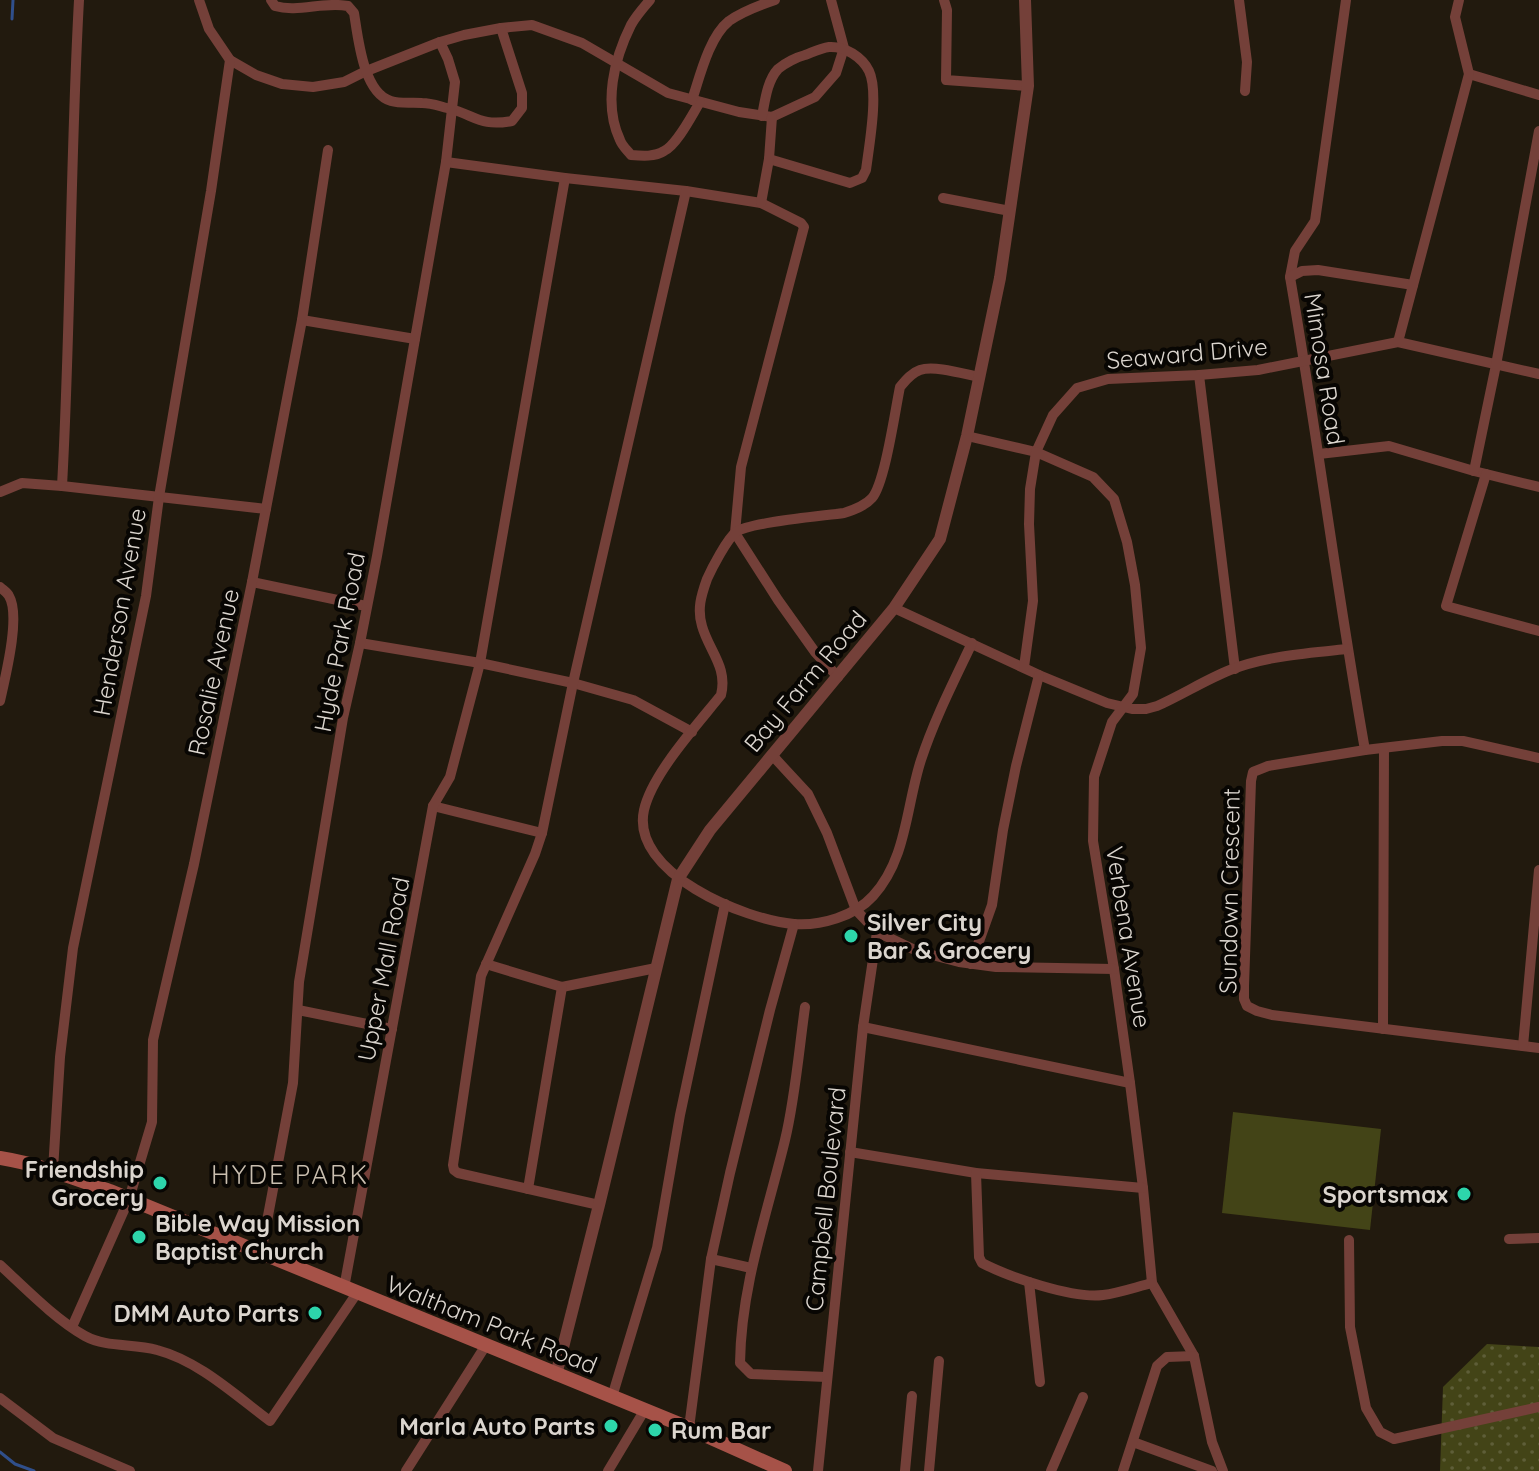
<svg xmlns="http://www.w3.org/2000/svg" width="1539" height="1471" font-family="Quicksand,sans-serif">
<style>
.park{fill:url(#park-dots)}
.garden{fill:#434417}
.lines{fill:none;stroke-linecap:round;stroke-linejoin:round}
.stream{stroke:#304f8b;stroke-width:3}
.minor{stroke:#744039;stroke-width:10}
.tertiary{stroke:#744039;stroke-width:12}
.secondary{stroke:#a65248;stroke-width:14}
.poi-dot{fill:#2dd5ab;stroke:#080603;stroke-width:3}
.labels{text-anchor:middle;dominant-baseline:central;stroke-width:8;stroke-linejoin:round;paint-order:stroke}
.street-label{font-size:24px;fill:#dbd5ce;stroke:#080603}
.poi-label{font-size:24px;font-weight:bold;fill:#dbd5ce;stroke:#080603;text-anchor:end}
.neighbourhood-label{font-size:26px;letter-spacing:2px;fill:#c9beaf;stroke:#080603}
</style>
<defs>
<pattern id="park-dots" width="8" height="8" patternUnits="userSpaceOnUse" patternTransform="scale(2)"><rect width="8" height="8" fill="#434417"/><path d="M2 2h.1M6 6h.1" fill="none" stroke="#5e5e38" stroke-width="1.8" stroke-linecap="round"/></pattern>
</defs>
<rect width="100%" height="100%" fill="#221a0e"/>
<path class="park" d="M1487 1344 1539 1347V1471H1440L1443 1387Z"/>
<path class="garden" d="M1233 1112 1381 1129 1370 1230 1222 1213Z"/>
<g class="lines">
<g class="stream">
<path d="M12 19 13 0"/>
<path d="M0 1452 15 1464 34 1471"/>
</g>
<g class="minor">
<path d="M199 0 209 29 230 60 256 75 282 84 313 87 344 82 364 72 440 42 464 35 501 28 532 25 582 43 668 93 739 112 772 117 815 97 836 73 844 48 831 0"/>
<path d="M271 0 275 6C298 13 324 1 348 6L354 13C358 37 363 93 391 101 401 104 412 102 422 103 431 103 439 106 447 108 476 115 479 127 512 121L522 108V93L501 28"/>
<path d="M650 0C643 8 636 16 631 25 614 59 603 104 620 140 622 146 628 151 631 155 642 156 655 157 664 151 677 145 692 115 700 102"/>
<path d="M944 0 947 10 946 80 1028 86"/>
<path d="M1239 0 1247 62 1245 91"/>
<path d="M1346 0 1315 221 1295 251 1290 277C1317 434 1337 592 1365 750"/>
<path d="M1469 74 1539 95"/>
<path d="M692 100C700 76 709 37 729 21 743 11 760 5 775 0"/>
<path d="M762 116C765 101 767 81 778 69 785 63 797 57 805 55 813 52 821 48 829 47 845 46 862 57 869 71 879 92 869 146 866 170L862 178 850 183 769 159"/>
<path d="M446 162 565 178 686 191 761 203 801 223 804 227 741 467 735 533 778 600 815 652 838 677"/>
<path d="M943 198 1010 211"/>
<path d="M761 203 769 159 772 117"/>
<path d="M1290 277 1302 271 1318 270 1413 285"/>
<path d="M302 320 415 339"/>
<path d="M1398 342 1469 74 1455 17 1459 0"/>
<path d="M1199 375 1235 669"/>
<path d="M967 436 1036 452 1053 415 1077 388 1108 379 1199 375 1258 370 1398 342 1539 374"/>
<path d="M1319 454 1389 446 1474 471 1539 487"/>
<path d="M1474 471 1496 365 1539 131"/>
<path d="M1486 474 1446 606 1539 631"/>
<path d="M62 486C71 324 70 162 79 0"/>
<path d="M0 492 22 483 62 486 266 509"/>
<path d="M252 582 366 606"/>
<path d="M0 587C3 590 7 592 9 596 21 616 5 678 0 701"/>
<path d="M894 608 1039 675 1107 703 1132 709H1146L1157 706C1182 695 1205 680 1230 670 1266 656 1308 653 1347 649"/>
<path d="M360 643 480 663 573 683 633 700 692 732"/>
<path d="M972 643C954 681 934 720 921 760 906 806 907 859 873 896 855 916 821 926 794 924 745 920 630 873 644 810 652 774 697 725 721 695 728 667 709 651 702 626 697 609 701 596 707 579 712 568 727 539 736 532 750 522 823 516 844 513 853 510 865 506 872 498 885 483 895 411 900 387 905 381 911 373 920 370 934 365 964 374 979 377"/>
<path d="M1024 667 1033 601 1029 524 1030 489 1036 452 1093 477 1114 499 1127 542 1135 585 1141 648 1133 694 1112 722 1094 777 1093 841 1114 969 1130 1083 1143 1188 1152 1283 1194 1356 1212 1442 1223 1471"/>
<path d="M772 755 808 794 827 833 856 910 877 932 917 951 959 962 996 967 1114 969"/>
<path d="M1539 758 1481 745 1463 741H1442L1365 750 1268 766 1253 772 1251 781 1244 986V999L1247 1006 1257 1011 1272 1015 1539 1048"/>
<path d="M433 806 542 833"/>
<path d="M486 964 562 987 656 968"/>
<path d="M971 964 992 905 1003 830 1016 766 1039 675"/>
<path d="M805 1007C799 1050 795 1099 785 1140 767 1214 741 1286 740 1363L751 1374 827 1377"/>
<path d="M298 1010 392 1029"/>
<path d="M863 1027 1130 1083"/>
<path d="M1383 1029 1384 748"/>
<path d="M1523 1046 1539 870"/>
<path d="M850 1152 976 1173 1143 1188"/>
<path d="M53 1170 60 1057 73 948 146 596 159 497 211 191 230 60"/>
<path d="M976 1173 979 1257 982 1263C1009 1277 1073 1299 1103 1295 1119 1293 1136 1287 1152 1283"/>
<path d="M528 1189 562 987"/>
<path d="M599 1205 458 1173 454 1170 453 1165 481 976 535 854 542 833 573 683 686 191"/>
<path d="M1509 1239 1539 1238"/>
<path d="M1349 1240 1350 1327 1366 1408 1380 1432 1394 1439 1539 1407"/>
<path d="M261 1253 293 1083 299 982 343 718 360 643 377 556 446 162 455 82 448 59 440 42"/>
<path d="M711 1259 751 1268"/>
<path d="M0 1265C25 1288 56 1320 85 1336 107 1348 133 1343 157 1350 199 1361 235 1395 270 1421L357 1293"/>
<path d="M1029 1282 1040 1382"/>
<path d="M344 1288 433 806 450 777 480 663 565 178"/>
<path d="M72 1327 129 1199 152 1122 153 1040 194 864 252 582 302 320 328 150"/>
<path d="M612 1397 657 1248 680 1115 725 904"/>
<path d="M0 1398 53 1438 130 1471"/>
<path d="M689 1428 711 1259 730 1173 770 1010 794 924"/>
<path d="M1133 1442 1212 1471"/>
<path d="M406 1471 486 1345"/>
<path d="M608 1471 644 1411"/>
<path d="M818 1471 863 1027 877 932"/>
<path d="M905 1471 912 1396"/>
<path d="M929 1471 939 1361"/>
<path d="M1051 1471 1083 1397"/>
<path d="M1123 1471 1157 1366 1167 1357 1194 1356"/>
</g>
<path class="tertiary" d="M556 1375 599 1205 678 879 710 830 894 608 940 539 967 436 1000 278 1028 86 1025 0"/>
<path class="secondary" d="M0 1158C38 1164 73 1178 110 1191L689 1428 785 1471"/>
</g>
<g class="poi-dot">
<circle cx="851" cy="936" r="8"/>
<circle cx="160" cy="1183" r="8"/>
<circle cx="1464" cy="1194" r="8"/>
<circle cx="139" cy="1237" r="8"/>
<circle cx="315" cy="1313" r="8"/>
<circle cx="611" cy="1426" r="8"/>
<circle cx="655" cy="1430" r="8"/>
</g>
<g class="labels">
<g class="street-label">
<text transform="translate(1187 353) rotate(-5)">Seaward Drive</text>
<text transform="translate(1325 369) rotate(81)">Mimosa Road</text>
<text transform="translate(119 612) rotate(-80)">Henderson Avenue</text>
<text transform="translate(339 642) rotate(-79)">Hyde Park Road</text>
<text transform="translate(213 672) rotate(-78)">Rosalie Avenue</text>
<text transform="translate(805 681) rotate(-50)">Bay Farm Road</text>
<text transform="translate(1229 891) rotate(-89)">Sundown Crescent</text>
<text transform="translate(1129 937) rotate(81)">Verbena Avenue</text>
<text transform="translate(383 969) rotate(-79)">Upper Mall Road</text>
<text transform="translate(825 1199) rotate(-84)">Campbell Boulevard</text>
<text transform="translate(492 1324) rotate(22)">Waltham Park Road</text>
</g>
<g class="poi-label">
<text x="867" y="922" text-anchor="start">Silver City<tspan x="867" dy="28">Bar &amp; Grocery</tspan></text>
<text x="144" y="1169">Friendship<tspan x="144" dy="28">Grocery</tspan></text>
<text x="1448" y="1194">Sportsmax</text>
<text x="155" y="1223" text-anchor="start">Bible Way Mission<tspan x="155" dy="28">Baptist Church</tspan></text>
<text x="299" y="1313">DMM Auto Parts</text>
<text x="595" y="1426">Marla Auto Parts</text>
<text x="671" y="1430" text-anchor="start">Rum Bar</text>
</g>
<g class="neighbourhood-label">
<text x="290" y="1174">HYDE PARK</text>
</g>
</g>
</svg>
